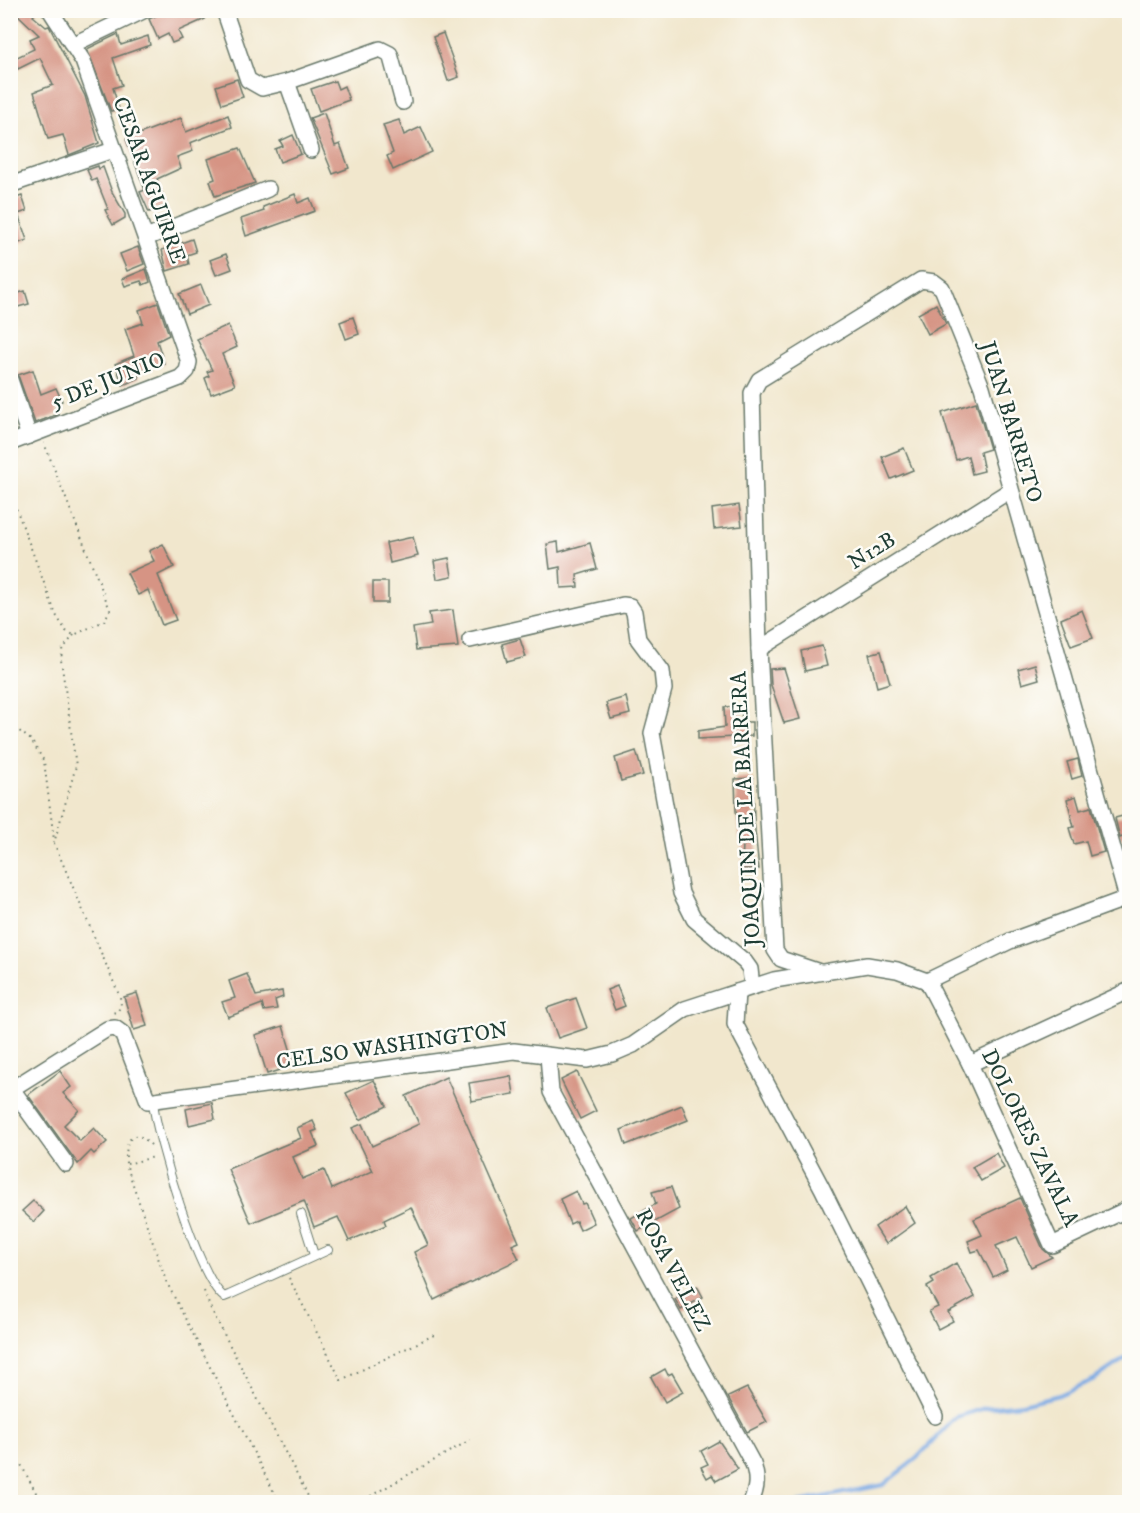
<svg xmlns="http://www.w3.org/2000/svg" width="1140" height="1513" font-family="'IM FELL DW Pica',serif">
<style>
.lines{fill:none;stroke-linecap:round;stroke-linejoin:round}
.stream{stroke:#79a8e3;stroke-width:4}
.building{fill:#d69484}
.lane-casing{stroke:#68786a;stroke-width:10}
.street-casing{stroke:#68786a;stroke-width:18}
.path{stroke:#68786a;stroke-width:2;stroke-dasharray:1.5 4.5;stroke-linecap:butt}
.lane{stroke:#fff;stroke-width:8}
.street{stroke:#fff;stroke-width:15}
.labels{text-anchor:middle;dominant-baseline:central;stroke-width:5;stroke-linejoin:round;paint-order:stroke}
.street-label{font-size:22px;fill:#1f3d34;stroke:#fdfcf7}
</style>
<rect width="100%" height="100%" fill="#fdfcf7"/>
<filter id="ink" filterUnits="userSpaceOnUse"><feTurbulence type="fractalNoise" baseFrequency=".0167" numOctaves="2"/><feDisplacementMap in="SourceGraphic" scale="12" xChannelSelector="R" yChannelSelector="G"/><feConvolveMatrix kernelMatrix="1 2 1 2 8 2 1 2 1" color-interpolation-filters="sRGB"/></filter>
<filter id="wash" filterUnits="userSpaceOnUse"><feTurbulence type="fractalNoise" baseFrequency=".008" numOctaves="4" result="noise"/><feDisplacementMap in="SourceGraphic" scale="24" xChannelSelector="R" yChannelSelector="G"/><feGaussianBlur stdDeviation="1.35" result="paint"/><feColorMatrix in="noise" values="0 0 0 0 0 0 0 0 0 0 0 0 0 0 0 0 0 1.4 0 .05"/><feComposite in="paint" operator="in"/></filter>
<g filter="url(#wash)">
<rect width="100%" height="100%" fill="#f1e7cd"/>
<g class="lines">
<path class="stream" d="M799 1502 883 1485 917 1458 956 1417 985 1408 1022 1404 1059 1395 1095 1379 1130 1355"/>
</g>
<g id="blocks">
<g class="building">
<path d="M13 10H38L33 16 46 27 49 26 85 96 99 143 69 155 63 135 48 139 34 92 53 85 40 58 18 69 13 59 34 49 30 39 39 35Z"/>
<path d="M168 10H172L174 16 186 10H201L205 19 178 31 182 39 172 43 168 34 158 39 149 19Z"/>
<path d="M443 33 459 77 448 81 433 37Z"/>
<path d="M118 34 121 45 148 36 150 45 113 58 122 85 113 88 119 109 111 111 87 49Z"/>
<path d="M237 79 243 97 222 104 216 86Z"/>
<path d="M335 81 338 89 344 86 349 100 319 111 311 89Z"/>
<path d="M324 113 335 146 340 144 349 168 333 174 310 118Z"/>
<path d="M228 115 232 127 190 143 193 151 177 157 181 168 157 179 166 206 149 212 140 192 145 190 126 139 181 118 186 132Z"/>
<path d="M399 120 404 135 421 127 432 152 393 170 387 156 393 153 383 125Z"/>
<path d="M293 135 301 154 280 162 275 149 283 146 280 141Z"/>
<path d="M240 148 255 183 215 196 210 181 215 179 208 159Z"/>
<path d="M98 166 99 169 103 167 112 192 125 214V218L113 225 105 210 108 209 96 179 92 181 87 170Z"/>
<path d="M295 194 298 203 310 198 315 211 246 236 241 219 264 211 263 207Z"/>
<path d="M22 196 27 211 18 214 27 240 16 244 10 229V197L13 199Z"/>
<path d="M192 239 196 252 187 255 189 264 167 271 162 250Z"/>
<path d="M138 247 144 264 127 271 120 254Z"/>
<path d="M226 254 232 269 216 275 210 260Z"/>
<path d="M146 269 150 282 143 285 141 281 125 286 122 279Z"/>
<path d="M201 285 209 305 187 314 179 294Z"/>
<path d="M25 291 29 304 14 308 10 296Z"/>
<path d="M158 303 169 335 157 341 164 363 137 373 139 378 123 385 115 364 134 356 125 329 143 323 139 310Z"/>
<path d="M936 304 946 324 928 334 918 314Z"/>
<path d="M353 317 359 334 346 339 340 322Z"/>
<path d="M228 325 237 347 222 354 235 385 211 394 205 378 209 376 207 372 212 370 197 339Z"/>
<path d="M33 370 41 394 56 388 62 401 56 404 58 414 35 423 18 375Z"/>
<path d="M976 402 990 449 980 452 984 471 972 474 968 456 956 460 942 413Z"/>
<path d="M904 448 913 470 891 479 882 457Z"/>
<path d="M739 505 742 526 714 529 712 509Z"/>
<path d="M413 537 418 556 390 563 386 543Z"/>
<path d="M558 542 559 552 590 543 597 569 577 575 578 587 561 588 560 567 550 569 547 544Z"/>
<path d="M163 544 174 567 158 575 176 620 162 625 148 590 138 595 127 573 154 561 149 551Z"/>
<path d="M449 558 452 576 437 579 434 561Z"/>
<rect x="373" y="582" width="15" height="21"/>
<path d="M453 610 458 647 416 650 413 628 431 625 429 613Z"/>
<path d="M1082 610 1093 638 1071 646 1061 619Z"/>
<path d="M520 639 526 657 507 662 502 644Z"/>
<path d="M822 646 827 666 805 671 801 651Z"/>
<path d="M881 651 890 683 877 687 869 654Z"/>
<path d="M1035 664 1039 679 1022 684 1018 669Z"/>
<path d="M784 668 800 719 784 723 771 685 770 669Z"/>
<path d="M626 697 630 714 611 719 606 703Z"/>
<path d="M741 706 742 722H752V736L698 739V731L725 727 724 707Z"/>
<path d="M636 751 643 775 621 781 615 758Z"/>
<path d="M1078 759 1082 776 1072 779 1067 762Z"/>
<path d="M753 778 754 821 759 869H742L743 842H740L736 811 735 779Z"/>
<path d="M1076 796 1080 810 1091 807 1104 852 1090 856 1086 841 1074 844 1069 828 1074 827 1067 799Z"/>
<path d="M1130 814V834L1120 838 1115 818Z"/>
<path d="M247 974 256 996 282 991 283 997 275 1000 277 1009 264 1011 262 1004 228 1017 222 1002 235 998 229 981Z"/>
<path d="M617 986 625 1006 615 1010 607 990Z"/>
<path d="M137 993 147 1026 134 1030 124 997Z"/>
<path d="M576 998 587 1028 558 1038 547 1008Z"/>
<path d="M283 1026 295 1065 267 1074 255 1035Z"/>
<path d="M60 1071 71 1087 63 1093 79 1110 64 1125 80 1141 94 1128 107 1142 94 1154 91 1151 78 1164 28 1095Z"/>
<path d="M577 1072 596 1111 580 1119 561 1080Z"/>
<path d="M511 1076 514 1094 472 1101 469 1083Z"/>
<path d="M446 1077 519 1242 512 1245 519 1259 434 1300 414 1252 428 1245 411 1207 384 1220 386 1225 349 1241 338 1217 314 1227 304 1201 251 1223 228 1169 301 1138 297 1128 313 1121 317 1130 312 1132 318 1146 293 1157 302 1179 324 1170 332 1189 373 1171 352 1128 362 1124 372 1146 419 1124 406 1096Z"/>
<path d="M374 1080 387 1106 360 1120 346 1093Z"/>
<path d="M212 1103 215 1119 189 1125 186 1109Z"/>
<path d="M682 1105 688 1120 626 1145 621 1130Z"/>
<path d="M996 1153 1004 1168 981 1181 972 1167Z"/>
<path d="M671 1187 679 1209 638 1231 631 1218 656 1204 652 1192Z"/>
<path d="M576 1191 582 1204 585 1203 594 1223 580 1230 576 1221 570 1224 560 1199Z"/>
<path d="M1020 1198 1043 1249 1052 1257 1031 1267 1017 1237 996 1246 1007 1270 993 1277 979 1250 972 1252 968 1241 982 1235 974 1219Z"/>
<path d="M33 1201 44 1211 34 1222 22 1211Z"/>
<path d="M905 1206 915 1223 886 1244 875 1227Z"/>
<path d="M956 1263 975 1297 948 1312 953 1321 938 1329 929 1311 938 1307 927 1287 934 1283 931 1278Z"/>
<path d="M697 1286 703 1297 681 1310 675 1299Z"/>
<path d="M665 1369 668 1375 672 1373 683 1392 665 1402 651 1377Z"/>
<path d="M747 1388 767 1422 747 1432 728 1397Z"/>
<path d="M719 1441 738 1469 716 1481 712 1475 707 1478 701 1467 708 1464 701 1451Z"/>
</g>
</g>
</g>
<g filter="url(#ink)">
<use href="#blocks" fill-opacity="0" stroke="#68786a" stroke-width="1.5"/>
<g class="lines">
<g class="lane-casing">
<g id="lane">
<path d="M153 1101C156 1136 198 1278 224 1297L229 1295 328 1250"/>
<path d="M301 1214 314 1255"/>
</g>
</g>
<g class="street-casing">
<g id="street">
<path d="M224 10 248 80 262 88 287 82 311 150"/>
<path d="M72 45 145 10"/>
<path d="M287 82 380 49 390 54 403 102"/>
<path d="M10 185 113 150"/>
<path d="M146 238 268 189"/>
<path d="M10 380 29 436"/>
<path d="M10 443 180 378 187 371 189 362 83 61 50 10"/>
<path d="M470 640 623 605 630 606 634 612 638 639 662 671 664 689 652 733 681 893 694 919 745 962 750 969 752 987"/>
<path d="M759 649 1009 491"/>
<path d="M820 972 781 959 775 950 759 649 752 393 759 380 921 280 934 282 942 288 982 387 1127 898"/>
<path d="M927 981 970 1064 1052 1245 1130 1208"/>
<path d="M737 992 735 1024 822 1188 935 1416"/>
<path d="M548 1056 551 1092 753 1464C758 1479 757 1488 751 1502"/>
<path d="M970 1064 1130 990"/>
<path d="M12 1089 66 1164"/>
<path d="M10 1090 107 1029 115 1028 122 1033 148 1101 514 1051 587 1060 612 1054 633 1045 685 1009 774 980 867 965 897 970 927 981 1010 941 1130 897"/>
</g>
</g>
<g class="path">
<path d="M10 492 56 615 66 631 74 635 104 621 110 610 44 443"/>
<path d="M74 635 62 650 61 660 76 766 54 843 120 997 121 1005 118 1011 113 1013"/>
<path d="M10 724 31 740 44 761 54 840"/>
<path d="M151 1145C130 1123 125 1145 126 1164L166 1281 279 1502"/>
<path d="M127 1164 154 1157"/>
<path d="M289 1278 341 1380 434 1335"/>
<path d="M204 1291 210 1307 311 1502"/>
<path d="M10 1444 41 1502"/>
<path d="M360 1502 470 1440"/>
</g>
<use href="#lane" class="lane"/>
<use href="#street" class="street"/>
</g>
</g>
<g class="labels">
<g class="street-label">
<text transform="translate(149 180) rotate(70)">CESAR AGUIRRE</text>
<text transform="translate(108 381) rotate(-22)">5 DE JUNIO</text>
<text transform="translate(1011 422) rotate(73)">JUAN BARRETO</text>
<text transform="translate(872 551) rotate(-32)">N12B</text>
<text transform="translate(746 809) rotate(-93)">JOAQUIN DE LA BARRERA</text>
<text transform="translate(392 1046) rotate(-8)">CELSO WASHINGTON</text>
<text transform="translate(1030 1138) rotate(64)">DOLORES ZAVALA</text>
<text transform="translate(673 1270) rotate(62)">ROSA VELEZ</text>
</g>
</g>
<rect width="1140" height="1513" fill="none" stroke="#fdfcf7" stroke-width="36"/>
</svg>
